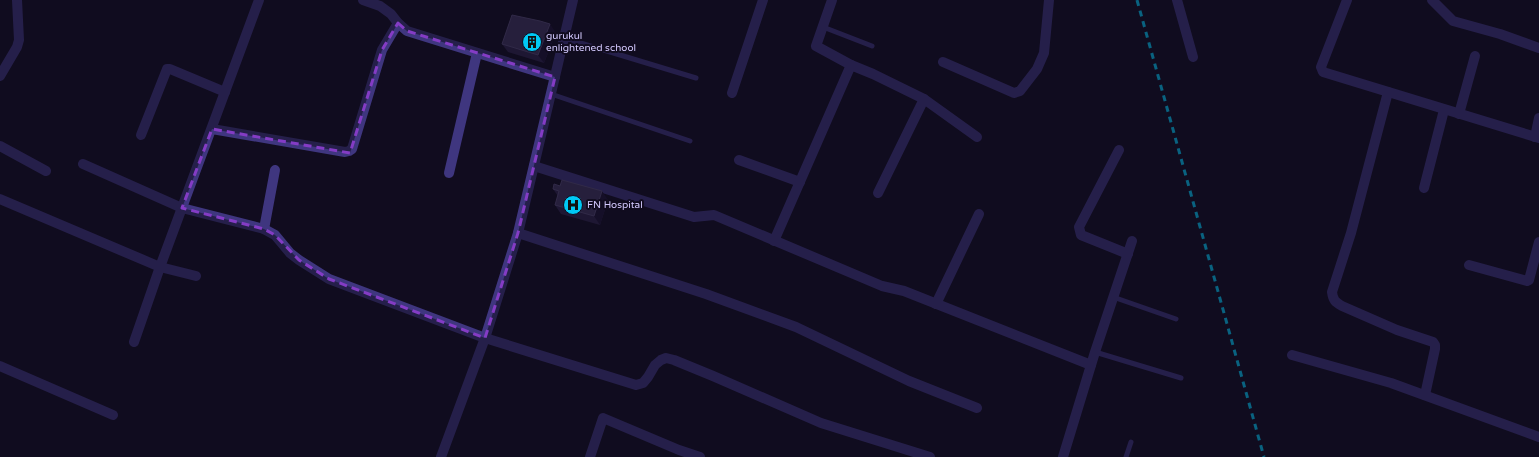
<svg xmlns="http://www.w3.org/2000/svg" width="1539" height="457" font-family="'Varela Round',sans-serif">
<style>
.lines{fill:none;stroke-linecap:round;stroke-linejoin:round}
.service{stroke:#3f367f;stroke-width:5}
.minor{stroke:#3f367f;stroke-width:10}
.tertiary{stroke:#3f367f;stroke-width:10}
.rail{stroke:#00c9f5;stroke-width:3;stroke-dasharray:6 5;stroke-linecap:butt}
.wall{fill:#2f244d}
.shaded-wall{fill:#1c1333}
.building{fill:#413660;stroke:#584d79}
.marked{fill:none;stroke:#843cc5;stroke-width:3;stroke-dasharray:8 5;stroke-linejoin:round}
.labels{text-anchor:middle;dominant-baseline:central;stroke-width:4;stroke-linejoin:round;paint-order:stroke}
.poi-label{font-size:10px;fill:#d4caff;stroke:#110c1f;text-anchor:start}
</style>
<rect width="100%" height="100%" fill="#110c1f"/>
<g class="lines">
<g class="service">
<path d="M823 27 872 46"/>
<path d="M564 38 696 78"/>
<path d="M551 94 690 141"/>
<path d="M1113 297 1176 319"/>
<path d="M1095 352 1181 378"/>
<path d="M1126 457 1131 442"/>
</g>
<g class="minor">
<path d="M363 0 380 6 391 14 398 23 407 31 555 77"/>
<path d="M832 0 816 46 851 65"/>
<path d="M1177 0 1193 57"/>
<path d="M1347 0 1321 67 1323 72 1539 138"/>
<path d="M1432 0 1453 21 1500 34 1539 48"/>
<path d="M943 62 1014 93 1020 91 1037 69 1044 53 1049 0"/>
<path d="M0 76 17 47 19 40 17 0"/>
<path d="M1388 92 1351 233 1332 292C1333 300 1335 302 1342 306L1397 330 1433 342 1435 345V349L1425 395"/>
<path d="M732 93 763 0"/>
<path d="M1459 114 1475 56"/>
<path d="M212 129 345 152 349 151 352 149 382 50 398 23"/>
<path d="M141 135 167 69H170L225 92"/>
<path d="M1535 137 1539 118"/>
<path d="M0 146 46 171"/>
<path d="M1119 150 1079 227 1081 235 1128 254"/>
<path d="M739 160 800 182"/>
<path d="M83 164 182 208 264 229 275 235 290 253 299 260 329 279 485 338 636 385 643 383 648 377 655 365 661 360 666 358 674 360 713 376 821 423 930 457"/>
<path d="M534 166 694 217 714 215 882 286 904 291 1091 365"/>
<path d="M449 173 477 53"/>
<path d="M1424 188 1444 110"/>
<path d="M878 193 924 99"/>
<path d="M0 199 160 267 196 276"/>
<path d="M264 229 275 170"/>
<path d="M518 233 706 294 796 327 909 381 977 408"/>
<path d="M774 241 851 65 873 74 924 99 977 137"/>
<path d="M1469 265 1527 281 1529 280 1539 242"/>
<path d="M936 304 979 214"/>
<path d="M134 342 160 267 259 0"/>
<path d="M1292 355 1391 383 1539 437"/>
<path d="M0 366 113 415"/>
<path d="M590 457 603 418 679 450 700 457"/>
<path d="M1063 457 1095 352 1132 241"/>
</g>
<path class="tertiary" d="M441 457 485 338 518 233 573 0"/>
<path class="rail" d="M1137 0 1264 457"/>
</g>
<g class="wall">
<path d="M556 33 544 63 508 52 502 44Z"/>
<path d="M553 189 608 200 600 225 561 214 555 205 558 196Z"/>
</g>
<g class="shaded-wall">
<path d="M550 24 556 33 544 63 538 55Z"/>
<path d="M602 191 608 200 600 225 594 216Z"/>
</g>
<g class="building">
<path d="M512 15 540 21 550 24 538 55 502 44Z"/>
<path d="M562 180 602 191 594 216 555 205 559 191 553 189 554 184 560 186Z"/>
</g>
<path d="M0 0H1539V457H0ZM398 23 407 31 555 77 518 233 485 338 329 279 299 260 275 235 264 229 182 208 212 129 350 153 382 50Z" fill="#110c1f" fill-opacity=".55" fill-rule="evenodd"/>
<path class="marked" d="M398 23 407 31 555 77 518 233 485 338 329 279 299 260 275 235 264 229 182 208 212 129 350 153 382 50Z"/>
<defs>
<g id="building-disc" transform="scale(1)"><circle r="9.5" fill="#00c9f5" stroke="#110c1f"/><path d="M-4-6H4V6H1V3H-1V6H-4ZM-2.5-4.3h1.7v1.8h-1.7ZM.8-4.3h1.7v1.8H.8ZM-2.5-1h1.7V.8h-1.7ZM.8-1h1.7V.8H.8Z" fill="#111"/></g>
<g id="hospital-disc" transform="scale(1)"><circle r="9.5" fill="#00c9f5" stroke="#110c1f"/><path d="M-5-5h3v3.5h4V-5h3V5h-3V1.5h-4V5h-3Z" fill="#111"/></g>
</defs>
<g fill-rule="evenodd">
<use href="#building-disc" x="532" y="42"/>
<use href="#hospital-disc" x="573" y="205"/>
</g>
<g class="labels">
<g class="poi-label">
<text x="546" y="36">gurukul<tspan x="546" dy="12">enlightened school</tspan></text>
<text x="587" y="205">FN Hospital</text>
</g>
</g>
</svg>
